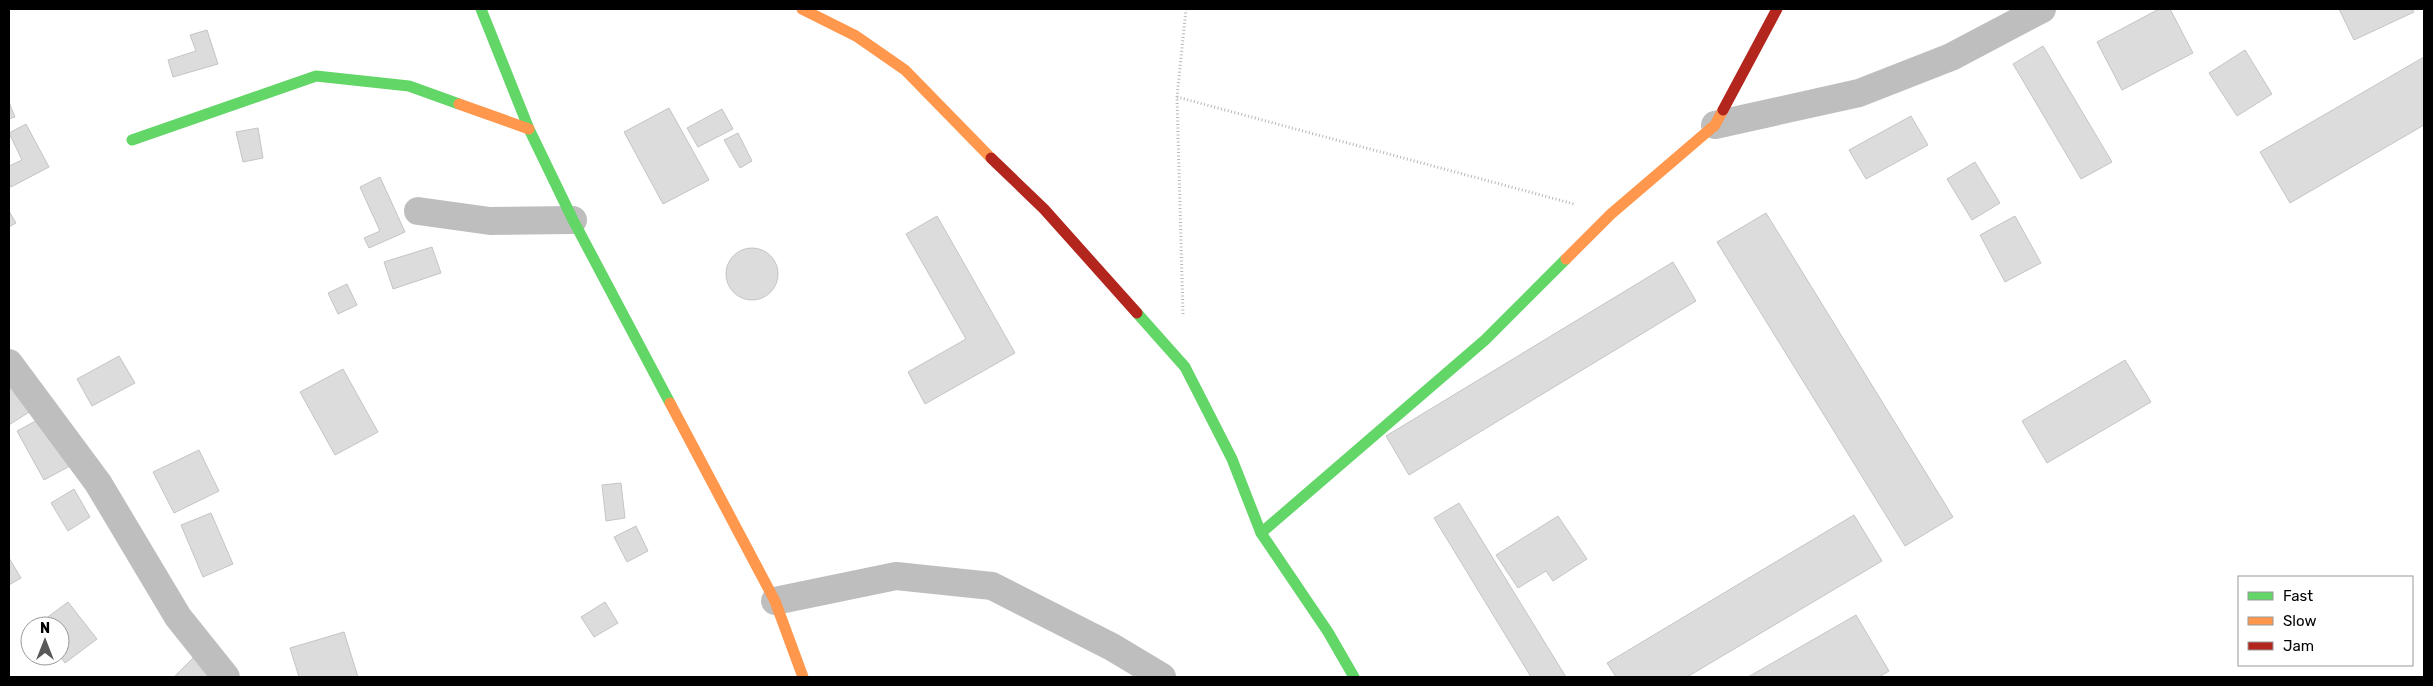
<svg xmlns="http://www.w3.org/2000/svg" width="2433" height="686" font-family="Rubik,sans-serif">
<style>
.building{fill:#dcdcdc;stroke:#c5c5c5}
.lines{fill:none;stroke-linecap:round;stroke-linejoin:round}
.path{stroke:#b8b8b8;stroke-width:3;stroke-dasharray:1 2.5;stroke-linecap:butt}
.street{stroke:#bebebe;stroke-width:28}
.fast{stroke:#63d668;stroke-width:11}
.slow{stroke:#ff974d;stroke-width:11}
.jam{stroke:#b3261e;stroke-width:11}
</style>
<rect width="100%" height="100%" fill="#fff"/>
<g class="building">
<path d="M2159 9H2170L2193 53 2122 90 2097 42Z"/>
<path d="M2339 9H2412L2414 12 2354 40Z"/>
<path d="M207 30 218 64 173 77 168 60 196 51 190 35Z"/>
<path d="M2043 46 2112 162 2081 179 2013 64Z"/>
<path d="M2245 50 2272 94 2237 116 2209 73Z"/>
<path d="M2424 57V125L2290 203 2260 152Z"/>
<path d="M9 102 15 117 9 119Z"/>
<path d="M669 108 709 180 663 204 624 132Z"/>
<path d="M722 109 733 129 698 147 687 128Z"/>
<path d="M1911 116 1928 145 1866 179 1849 150Z"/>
<path d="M26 124 49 167 11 187 9 183V166L22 160 9 133Z"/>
<path d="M258 128 263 158 243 162 236 132Z"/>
<path d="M738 133 752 161 740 168 724 140Z"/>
<path d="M1975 162 2000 203 1972 220 1947 179Z"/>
<path d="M380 177 405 232 369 248 364 238 380 231 360 187Z"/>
<path d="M9 211 16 223 9 227Z"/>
<path d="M1766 213 1953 517 1905 546 1717 242Z"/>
<path d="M937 216 1015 353 925 404 908 372 966 339 906 234Z"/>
<path d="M2015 216 2041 263 2005 282 1980 235Z"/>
<path d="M432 247 441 273 393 289 384 262Z"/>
<circle cx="752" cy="274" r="26"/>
<path d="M1673 262 1696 301 1409 475 1386 436Z"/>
<path d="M347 284 357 305 338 314 328 293Z"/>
<path d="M119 356 135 383 92 406 77 379Z"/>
<path d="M2125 360 2151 402 2047 463 2022 421Z"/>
<path d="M343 369 378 432 335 455 300 392Z"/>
<path d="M9 370 34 409 9 425Z"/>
<path d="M43 417 70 466 44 480 17 431Z"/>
<path d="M199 450 219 491 174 513 153 472Z"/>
<path d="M621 483 625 518 606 521 602 485Z"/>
<path d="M74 489 90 517 68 531 51 503Z"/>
<path d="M1459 503 1566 677H1531L1434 518Z"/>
<path d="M211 513 233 564 203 577 181 525Z"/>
<path d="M1854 515 1882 561 1687 677H1616L1607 663Z"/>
<path d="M1558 516 1587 559 1553 581 1546 571 1518 588 1496 555Z"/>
<path d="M636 526 648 551 627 562 614 537Z"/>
<path d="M9 558 21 578 9 585Z"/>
<path d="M68 602 97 639 65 663 60 656V626L37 625Z"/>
<path d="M605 602 618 623 594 637 581 617Z"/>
<path d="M1856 615 1889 671 1879 677H1748Z"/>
<path d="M344 632 358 677H299L290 648Z"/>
<path d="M193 658 213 677H174Z"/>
</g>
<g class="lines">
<g class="path">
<path d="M1177 97 1574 204"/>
<path d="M1183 314 1177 97 1186 9"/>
</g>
<g class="street">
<path d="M1715 125 1859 93 1951 57 2042 9"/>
<path d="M418 211 490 221 573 220"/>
<path d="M9 363 98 483 178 617 226 677"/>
<path d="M775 601 896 576 992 586 1112 647 1162 677"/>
</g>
<g class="fast">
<path d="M481 9 529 129 573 220 670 403"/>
<path d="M132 140 316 76 409 86 459 104"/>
<path d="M1137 313 1185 367 1232 459 1261 533 1328 632 1354 677"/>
<path d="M1261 533 1485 340 1566 259"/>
</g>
<g class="slow">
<path d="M802 9 856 36 905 70 991 158"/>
<path d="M459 104 529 129"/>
<path d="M1566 259 1611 214 1715 125 1723 110"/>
<path d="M670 403 775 601 803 677"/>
</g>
<g class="jam">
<path d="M1723 110 1777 9"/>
<path d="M991 158 1044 209 1137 313"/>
</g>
</g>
<rect width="2433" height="686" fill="none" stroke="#000000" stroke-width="20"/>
<rect x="2238" y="576" width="175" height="90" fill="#ffffff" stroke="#999999"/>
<rect x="2248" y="592" width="25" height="8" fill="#63d668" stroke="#999999"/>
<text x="2283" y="601" font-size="15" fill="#000000">Fast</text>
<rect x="2248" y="617" width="25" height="8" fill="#ff974d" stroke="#999999"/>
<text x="2283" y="626" font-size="15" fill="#000000">Slow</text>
<rect x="2248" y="642" width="25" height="8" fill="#b3261e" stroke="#999999"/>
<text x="2283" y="651" font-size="15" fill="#000000">Jam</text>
<g transform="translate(45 641)"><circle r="24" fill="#ffffff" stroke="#999999"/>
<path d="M0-4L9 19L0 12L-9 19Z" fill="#595959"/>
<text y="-8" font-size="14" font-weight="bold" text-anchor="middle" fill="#000000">N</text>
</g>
</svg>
